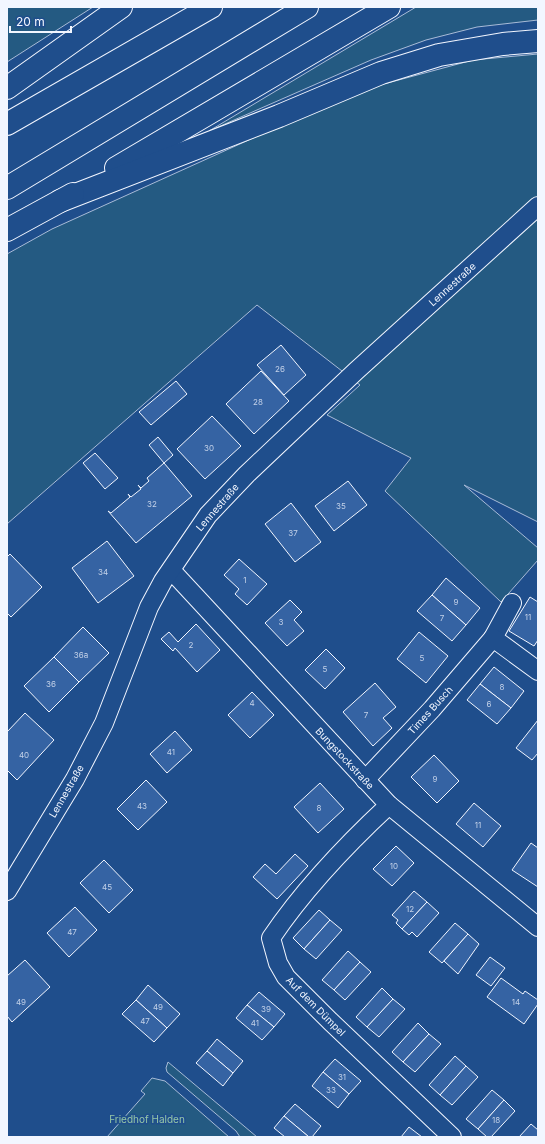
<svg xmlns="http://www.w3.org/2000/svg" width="545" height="1144" font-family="Inter,sans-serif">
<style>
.green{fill:#245a82;stroke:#a8bbd7}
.building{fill:#3563a3;stroke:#f2f6ff}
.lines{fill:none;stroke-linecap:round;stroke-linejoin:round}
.street-casing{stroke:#f2f6ff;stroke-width:20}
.highway-casing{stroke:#f2f6ff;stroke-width:24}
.street{stroke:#1f4e8c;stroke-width:18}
.highway{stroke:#1f4e8c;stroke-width:22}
.labels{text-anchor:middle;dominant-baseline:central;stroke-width:3;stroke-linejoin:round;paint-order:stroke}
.number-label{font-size:8px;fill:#c3d1e8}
.street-label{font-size:10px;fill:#f2f6ff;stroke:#1f4e8c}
.park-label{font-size:10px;fill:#97c8a6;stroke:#1f4e8c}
</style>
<rect width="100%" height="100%" fill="#1f4e8c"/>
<g class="green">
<path d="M7 7H93L7 62Z"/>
<path d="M416 7H538V20L477 27 426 40 371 60 209 131Z"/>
<path d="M538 54V522L464 485 538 548V560L501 602 385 491 411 458 327 415 360 385 257 305 7 524V254L52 229 284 124 380 85 473 60Z"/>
<path d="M168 1062 257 1137H240L236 1131 167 1072 166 1068Z"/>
<path d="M152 1078 165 1081 229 1137H107L145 1094 141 1091Z"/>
</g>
<g class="building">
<path d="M281 345 306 375 284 395 257 365Z"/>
<path d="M261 371 289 401 254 434 226 404Z"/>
<path d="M176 381 187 394 151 425 139 412Z"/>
<path d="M212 416 241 446 205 479 177 449Z"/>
<path d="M158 437 173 455 164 463 149 445Z"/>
<path d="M95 453 118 478 105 489 83 463Z"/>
<path d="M164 463 192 496 136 543 108 511 111 513 130 497 128 494 131 497 141 489 138 485 141 488 149 481 147 478Z"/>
<path d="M348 481 367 505 334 531 315 506Z"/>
<path d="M291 503 321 542 295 562 265 524Z"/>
<path d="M107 541 134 576 98 603 72 568Z"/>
<path d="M10 554 42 587 11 617 7 613V557Z"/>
<path d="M239 559 267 584 247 605 235 594 239 589 224 575Z"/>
<path d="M446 578 480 608 466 625 432 595Z"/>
<path d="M432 595 466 625 452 641 417 611Z"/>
<path d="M530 597 538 602V640L534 646 509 631Z"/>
<path d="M290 600 302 612 294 620 304 631 287 646 265 623Z"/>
<path d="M196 624 220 650 197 672 175 648 173 651 161 639 169 632 178 642Z"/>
<path d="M83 627 109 653 79 682 54 657Z"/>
<path d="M419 632 448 656 426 683 397 659Z"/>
<path d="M326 649 345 668 325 689 305 670Z"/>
<path d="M54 657 79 682 49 712 24 686Z"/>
<path d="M494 667 524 691 511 708 480 684Z"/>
<path d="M375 683 396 707 383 718 392 728 373 746 343 712Z"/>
<path d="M480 684 511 708 497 724 467 700Z"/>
<path d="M252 692 274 715 250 738 228 715Z"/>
<path d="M25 713 54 740 17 780 7 770V732Z"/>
<path d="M538 720V753L532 760 516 748Z"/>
<path d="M175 731 192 750 167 773 150 754Z"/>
<path d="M434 755 459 781 437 803 411 777Z"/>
<path d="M146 780 167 802 138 830 117 809Z"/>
<path d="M320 783 344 809 318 833 294 807Z"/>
<path d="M474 803 501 826 483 847 456 824Z"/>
<path d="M531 843 538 848V887L512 870Z"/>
<path d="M396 846 414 863 392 886 373 869Z"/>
<path d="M295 854 308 866 277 899 253 877 265 864 276 874Z"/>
<path d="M104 860 133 890 109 913 80 883Z"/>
<path d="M414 891 427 902 402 929 396 923 398 920 392 915Z"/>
<path d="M427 902 439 913 417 937 412 932 409 935 402 929Z"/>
<path d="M75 907 97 930 69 957 47 933Z"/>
<path d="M319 910 330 920 304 949 293 938Z"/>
<path d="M330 920 342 930 316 959 304 949Z"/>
<path d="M455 923 468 934 442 963 429 952Z"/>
<path d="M468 934 479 944 458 974 444 961Z"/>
<path d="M348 951 360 962 334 990 322 980Z"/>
<path d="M490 957 505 968 491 986 476 975Z"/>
<path d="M25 960 50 987 12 1022 7 1016V976Z"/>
<path d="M360 962 371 972 345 1000 334 990Z"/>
<path d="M501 978 523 994 525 991 538 1000V1004L524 1024 487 997Z"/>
<path d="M148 985 180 1014 167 1028 136 1000Z"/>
<path d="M382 988 393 999 367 1027 356 1017Z"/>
<path d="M259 992 285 1014 274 1027 247 1005Z"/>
<path d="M393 999 405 1009 379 1037 367 1027Z"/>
<path d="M136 1000 167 1028 154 1042 122 1014Z"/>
<path d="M247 1005 274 1027 262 1040 236 1018Z"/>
<path d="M418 1023 429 1034 403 1062 392 1052Z"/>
<path d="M429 1034 441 1044 415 1072 403 1062Z"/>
<path d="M217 1039 243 1061 233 1073 207 1051Z"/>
<path d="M207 1051 233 1073 223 1086 196 1063Z"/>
<path d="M455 1056 466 1066 440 1095 429 1085Z"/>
<path d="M335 1059 361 1081 349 1094 323 1072Z"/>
<path d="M466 1066 478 1077 452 1105 440 1095Z"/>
<path d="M323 1072 349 1094 338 1108 312 1086Z"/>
<path d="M492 1090 504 1100 478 1129 466 1119Z"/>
<path d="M504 1100 515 1111 491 1137H487L478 1129Z"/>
<path d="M295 1104 321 1126 312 1137H309L284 1116Z"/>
<path d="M284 1116 309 1137H285L274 1128Z"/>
<path d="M531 1124 538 1130V1137H519Z"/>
<path d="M409 1127 422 1137H401Z"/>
</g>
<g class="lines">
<g class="street-casing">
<g id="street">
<path d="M171 570 389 805 538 927"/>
<path d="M493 638 512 603"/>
<path d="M365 780 432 709 493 638 538 671"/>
<path d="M389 805C346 845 304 889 271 938L278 963 286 977 330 1021 452 1137"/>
<path d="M7 891 75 779 104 723 149 607 163 581 208 515 247 474 356 371 538 206"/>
</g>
</g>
<g class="highway-casing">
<g id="highway">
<path d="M7 88 121 7"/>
<path d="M7 124 211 7"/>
<path d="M116 168 389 7"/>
<path d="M7 188 307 7"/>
<path d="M60 201 279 116 381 73 439 55 503 44 538 41"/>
<path d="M7 230 73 194"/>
</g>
</g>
<use href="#street" class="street"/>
<use href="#highway" class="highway"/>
</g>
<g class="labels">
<g class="number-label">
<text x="280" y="369">26</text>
<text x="258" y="402">28</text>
<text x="209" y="448">30</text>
<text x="152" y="504">32</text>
<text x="341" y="506">35</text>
<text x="293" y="533">37</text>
<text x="103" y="572">34</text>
<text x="245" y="580">1</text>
<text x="456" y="602">9</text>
<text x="528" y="617">11</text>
<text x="442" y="618">7</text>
<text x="281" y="622">3</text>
<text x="191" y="645">2</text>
<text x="81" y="655">36a</text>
<text x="422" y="658">5</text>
<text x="325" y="669">5</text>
<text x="51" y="684">36</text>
<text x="502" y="687">8</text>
<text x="252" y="703">4</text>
<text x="489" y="704">6</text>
<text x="366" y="715">7</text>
<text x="171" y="752">41</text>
<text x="24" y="755">40</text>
<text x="435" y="779">9</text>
<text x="142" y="806">43</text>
<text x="319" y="808">8</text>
<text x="478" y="825">11</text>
<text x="394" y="866">10</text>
<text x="107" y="887">45</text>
<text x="410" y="909">12</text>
<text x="72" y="932">47</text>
<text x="21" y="1002">49</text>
<text x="516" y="1002">14</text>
<text x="158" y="1007">49</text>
<text x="266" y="1009">39</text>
<text x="145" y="1021">47</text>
<text x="255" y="1023">41</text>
<text x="342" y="1077">31</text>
<text x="331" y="1090">33</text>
<text x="496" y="1120">18</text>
</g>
<g class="street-label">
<text transform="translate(452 284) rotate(-42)">Lennestraße</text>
<text transform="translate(217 507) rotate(-49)">Lennestraße</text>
<text transform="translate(430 710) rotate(-48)">Times Busch</text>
<text transform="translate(345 758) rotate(47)">Bungstockstraße</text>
<text transform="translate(66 791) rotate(-60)">Lennestraße</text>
<text transform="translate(316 1006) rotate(45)">Auf dem Dümpel</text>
</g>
<g class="park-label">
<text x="147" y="1119">Friedhof Halden</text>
</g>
</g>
<rect width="545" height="1144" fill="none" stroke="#f2f6ff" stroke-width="16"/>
<path d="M10 26v6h61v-6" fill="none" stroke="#f2f6ff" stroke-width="2"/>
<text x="16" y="26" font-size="12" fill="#f2f6ff" stroke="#1f4e8c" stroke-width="3" paint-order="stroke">20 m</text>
</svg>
